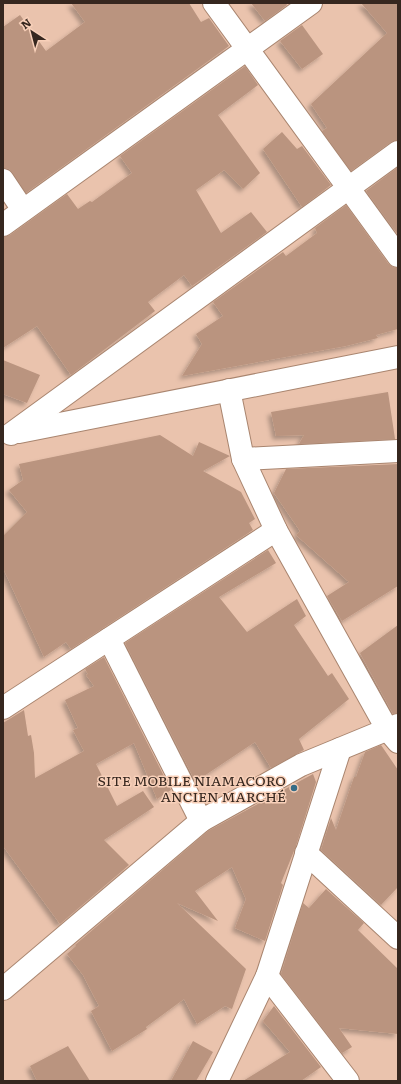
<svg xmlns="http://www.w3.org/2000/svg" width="401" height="1084" font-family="Literata,serif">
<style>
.building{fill:#ba947f;filter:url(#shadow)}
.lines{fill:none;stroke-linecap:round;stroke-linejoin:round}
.minor-casing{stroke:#a9856f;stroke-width:24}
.minor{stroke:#fff;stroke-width:22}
.poi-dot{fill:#356c87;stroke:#f8d0b9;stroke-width:1.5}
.labels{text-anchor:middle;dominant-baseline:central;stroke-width:3;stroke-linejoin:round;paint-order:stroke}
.poi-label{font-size:14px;fill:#36271f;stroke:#f8d0b9;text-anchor:end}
</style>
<defs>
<filter id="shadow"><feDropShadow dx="-3.5" dy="3.5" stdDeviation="2" flood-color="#0004"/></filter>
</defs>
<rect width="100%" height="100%" fill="#eac3ad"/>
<g class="building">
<path d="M71 3H189L201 22 209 18 229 46 26 193 13 173 9 169 3 168V27L20 15 46 51 85 22Z"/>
<path d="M251 3H286L287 5 265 21Z"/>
<path d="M361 3H398V140L391 142 351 171 322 131 327 128 311 104 387 33Z"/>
<path d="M302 25 323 54 302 69 280 41Z"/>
<path d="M245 66 258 85 218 115 260 173 243 189 224 170 196 190 221 233 251 212 267 232 192 286 184 275 148 302 155 311 71 375 37 326 3 348V237L10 235 67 194 78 209 90 201 92 202 132 173 120 156Z"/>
<path d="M282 132 297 149 302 146 331 185 302 207 263 149Z"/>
<path d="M398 167V235L366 191Z"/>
<path d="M346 205 388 263 393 267 398 268V329L376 335 378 338 346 346 182 376 202 344 196 334 223 316 213 302 283 252 286 256 317 233 315 228Z"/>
<path d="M3 360 40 375 27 403 3 394Z"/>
<path d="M388 392 395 439 299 444 304 435 276 436 271 412Z"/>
<path d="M160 435 193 456 199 442 230 456 203 471 241 492 255 519 249 523 253 530 71 649 66 642 44 657 3 568V536L27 512 9 490 23 480 19 464Z"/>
<path d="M398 464V586L342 621 327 596 349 582 296 535 300 531 274 493 286 469Z"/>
<path d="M268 550 276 563 219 597 247 632 297 599 306 616 294 625 328 676 332 673 349 699 299 739 304 750 271 768 255 742 198 780 195 775 193 777 125 643Z"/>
<path d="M398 625V713L393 714 360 653Z"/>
<path d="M104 657 171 790 157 799 134 743 96 764 117 806 143 791 154 807 104 840 129 865 60 924 3 846V723L24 710 28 736 31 735 34 753 35 778 84 751 73 730 78 728 65 700 94 686 86 675 88 674 85 669Z"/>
<path d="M381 745 398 770V887L381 905 321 850 331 818 336 830 354 777H356L365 752Z"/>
<path d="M313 774 316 782 296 846 281 883 283 885 265 941 235 928 246 899 232 867 195 891 218 921 177 903 246 969 232 1009 225 1006 197 1024 184 999 146 1027 147 1029 112 1051 91 1011 99 1006 83 975 67 954 76 946 75 945 208 831Z"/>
<path d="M326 889 364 923 358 930 398 969V1034L339 1028 352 1047 342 1053 281 974 303 903 309 908Z"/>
<path d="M274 1006 321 1067 301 1081H243L290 1052 263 1021Z"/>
<path d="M193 1041 213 1052 196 1081H171Z"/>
<path d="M68 1046 90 1081H37L30 1066Z"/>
</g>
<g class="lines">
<g class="minor-casing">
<g id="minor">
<path d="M214 3 398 256"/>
<path d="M3 180 23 210"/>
<path d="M3 225 311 3"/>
<path d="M229 390 243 459 276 530 387 729 398 742"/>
<path d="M19 432 398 357"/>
<path d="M11 434 398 152"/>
<path d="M243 459 398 451"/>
<path d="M109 639 201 821"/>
<path d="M3 708 276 530"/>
<path d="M306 853 398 938"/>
<path d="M267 976 348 1081"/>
<path d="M3 989 201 821 301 765 398 725"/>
<path d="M217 1081 267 976 340 749"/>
</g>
</g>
<use href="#minor" class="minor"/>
</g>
<circle class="poi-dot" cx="294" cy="788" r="4"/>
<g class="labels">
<g class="poi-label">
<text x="286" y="780">SITE MOBILE NIAMACORO<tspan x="286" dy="16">ANCIEN MARCHÉ</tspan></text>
</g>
</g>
<rect width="401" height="1084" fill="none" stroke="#36271f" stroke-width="8"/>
<g transform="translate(32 32) rotate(324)" stroke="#f8d0b9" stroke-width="3" paint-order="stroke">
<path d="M0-3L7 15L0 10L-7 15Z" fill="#36271f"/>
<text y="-6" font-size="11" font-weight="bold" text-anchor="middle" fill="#36271f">N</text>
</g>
</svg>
